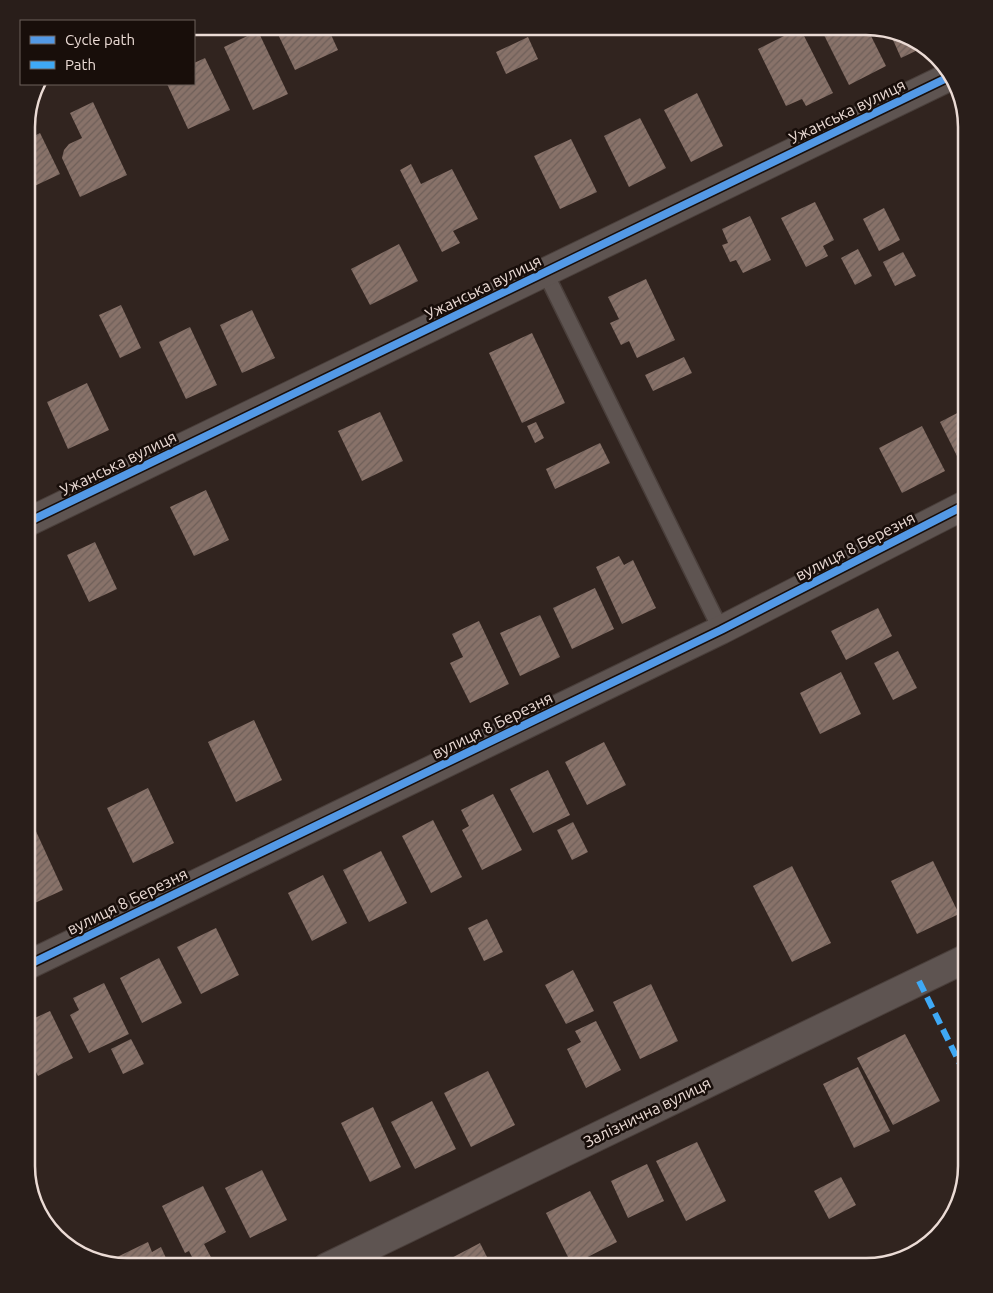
<svg xmlns="http://www.w3.org/2000/svg" width="993" height="1293" font-family="Ubuntu,sans-serif">
<style>
.building{fill:url(#building-hatch)}
.lines{fill:none;stroke-linecap:round;stroke-linejoin:round}
.lane-casing{stroke:#4a3f3b;stroke-width:18}
.street-casing{stroke:#4a3f3b;stroke-width:30}
.lane{stroke:#5e5451;stroke-width:15}
.street{stroke:#5e5451;stroke-width:28}
.quiet{stroke:#3fa9f5;stroke-width:6;stroke-dasharray:12 6;stroke-linecap:butt}
.cycleway-casing{stroke:#180e0a;stroke-width:11}
.cycleway{stroke:#5399e6;stroke-width:8}
.labels{text-anchor:middle;dominant-baseline:central;stroke-width:5;stroke-linejoin:round;paint-order:stroke}
.street-label{font-size:16px;fill:#ebdbd5;stroke:#180e0a}
.rim{fill:none;stroke:#ebdbd5;stroke-width:2.5}
</style>
<defs>
<pattern id="building-hatch" width="6" height="6" patternUnits="userSpaceOnUse" patternTransform="scale(1.25)"><rect width="6" height="6" fill="#887269"/><path d="M-1 1l2-2M0 6l6-6M5 7l2-2" fill="none" stroke="#6e5f59"/></pattern>
</defs>
<rect width="100%" height="100%" fill="#31241f"/>
<g class="building">
<path d="M274 26H327L338 50 295 70Z"/>
<path d="M866 26 886 66 849 85 820 27Z"/>
<path d="M800 28 833 93 806 106 802 99 786 106 758 49Z"/>
<path d="M258 31 288 94 253 110 224 47Z"/>
<path d="M889 31 916 40 924 47 901 58Z"/>
<path d="M528 37 538 59 506 74 496 52Z"/>
<path d="M205 58 230 110 188 129 167 84H194V63Z"/>
<path d="M697 93 723 146 691 162 664 110Z"/>
<path d="M93 102 127 175 80 197 62 158 64 150 69 144 82 138 70 113Z"/>
<path d="M640 118 666 168 629 187 604 136Z"/>
<path d="M40 133 60 174 26 190V140Z"/>
<path d="M571 139 597 192 560 209 534 156Z"/>
<path d="M411 164 421 184 452 169 478 219 453 231 460 243 442 252 400 170Z"/>
<path d="M815 202 834 240 823 246 828 256 806 267 781 218Z"/>
<path d="M884 208 900 240 879 251 863 219Z"/>
<path d="M750 216 771 260 743 273 736 260 730 262 722 245 728 243 722 229Z"/>
<path d="M399 244 418 281 370 305 351 269Z"/>
<path d="M26 248 35 266 26 269Z"/>
<path d="M858 249 872 276 855 285 841 258Z"/>
<path d="M903 252 916 276 895 286 883 262Z"/>
<path d="M646 279 675 340 637 358 629 341 621 345 610 323 619 319 608 297Z"/>
<path d="M121 305 141 348 120 358 99 315Z"/>
<path d="M252 310 275 358 242 373 220 325Z"/>
<path d="M190 327 217 385 186 399 159 342Z"/>
<path d="M532 333 565 403 522 423 489 353Z"/>
<path d="M684 357 692 373 653 391 645 375Z"/>
<path d="M87 383 109 430 68 449 47 402Z"/>
<path d="M967 408V463L962 466 940 422Z"/>
<path d="M380 412 403 461 362 481 338 431Z"/>
<path d="M536 422 544 438 535 443 527 426Z"/>
<path d="M922 426 945 471 902 493 879 448Z"/>
<path d="M600 443 610 463 555 489 546 469Z"/>
<path d="M206 490 229 540 194 556 170 507Z"/>
<path d="M95 542 117 589 89 602 67 555Z"/>
<path d="M619 556 624 565 633 560 656 608 622 624 596 567Z"/>
<path d="M595 588 614 629 572 649 553 608Z"/>
<path d="M878 608 892 636 846 660 831 631Z"/>
<path d="M540 615 560 657 520 676 500 633Z"/>
<path d="M479 621 509 684 470 703 450 663 463 657 452 634Z"/>
<path d="M898 651 917 688 893 700 874 663Z"/>
<path d="M841 672 861 714 820 734 800 693Z"/>
<path d="M254 720 282 780 236 802 208 742Z"/>
<path d="M604 742 626 785 587 805 565 762Z"/>
<path d="M548 770 570 815 533 833 510 789Z"/>
<path d="M148 788 174 843 133 863 107 808Z"/>
<path d="M493 794 522 850 482 870 462 830 469 826 461 810Z"/>
<path d="M28 814 63 890 26 907V815Z"/>
<path d="M433 820 462 877 431 893 402 836Z"/>
<path d="M573 822 588 852 572 860 557 830Z"/>
<path d="M381 851 407 903 369 922 343 870Z"/>
<path d="M933 861 959 914 917 934 891 881Z"/>
<path d="M792 866 831 943 792 962 753 886Z"/>
<path d="M323 875 347 923 312 941 288 893Z"/>
<path d="M487 919 503 952 484 961 468 928Z"/>
<path d="M216 928 239 975 201 994 177 947Z"/>
<path d="M159 958 182 1003 142 1023 120 978Z"/>
<path d="M573 970 594 1011 566 1024 545 985Z"/>
<path d="M104 983 129 1034 89 1053 70 1015 79 1010 73 998Z"/>
<path d="M651 984 678 1041 640 1059 613 1002Z"/>
<path d="M50 1011 73 1058 38 1076 26 1053V1022Z"/>
<path d="M596 1021 621 1070 586 1088 567 1049 581 1042 575 1031Z"/>
<path d="M905 1034 940 1101 893 1125 857 1058Z"/>
<path d="M131 1039 144 1064 123 1074 111 1049Z"/>
<path d="M858 1067 890 1131 854 1148 823 1084Z"/>
<path d="M488 1071 515 1125 471 1147 444 1093Z"/>
<path d="M432 1101 456 1149 415 1169 391 1122Z"/>
<path d="M373 1107 401 1167 370 1182 341 1123Z"/>
<path d="M697 1142 726 1201 686 1221 656 1161Z"/>
<path d="M647 1164 664 1201 628 1218 611 1181Z"/>
<path d="M262 1170 287 1220 250 1238 225 1188Z"/>
<path d="M841 1177 856 1205 829 1219 814 1191Z"/>
<path d="M203 1186 226 1232 204 1244 213 1261 202 1267H197L189 1251 185 1253 162 1206Z"/>
<path d="M590 1191 617 1242 572 1265 546 1213Z"/>
<path d="M148 1242 152 1252 161 1247 170 1267H127L118 1264 115 1258Z"/>
<path d="M480 1243 492 1267H442L440 1264Z"/>
</g>
<g class="lines">
<g class="lane-casing">
<path id="lane" d="M545 272 721 630"/>
</g>
<g class="street-casing">
<g id="street">
<path d="M26 523 951 76"/>
<path d="M26 966 721 630 967 504"/>
<path d="M327 1267 967 958"/>
</g>
</g>
<use href="#lane" class="lane"/>
<use href="#street" class="street"/>
<path class="quiet" d="M919 981 967 1078"/>
<g class="cycleway-casing">
<g id="cycleway">
<path d="M26 523 951 76"/>
<path d="M26 966 721 630 967 504"/>
</g>
</g>
<use href="#cycleway" class="cycleway"/>
</g>
<g class="labels">
<g class="street-label">
<text transform="translate(847 111) rotate(-26)">Ужанська вулиця</text>
<text transform="translate(483 287) rotate(-26)">Ужанська вулиця</text>
<text transform="translate(118 463) rotate(-26)">Ужанська вулиця</text>
<text transform="translate(855 546) rotate(-27)">вулиця 8 Березня</text>
<text transform="translate(492 725) rotate(-26)">вулиця 8 Березня</text>
<text transform="translate(127 901) rotate(-26)">вулиця 8 Березня</text>
<text transform="translate(647 1112) rotate(-26)">Залізнична вулиця</text>
</g>
</g>
<path d="M0 0H993V1293H0ZM127 35H866A92 92 0 0 1 958 127V1166A92 92 0 0 1 866 1258H127A92 92 0 0 1 35 1166V127A92 92 0 0 1 127 35Z" fill="#291e1a" fill-rule="evenodd"/>
<path class="rim" d="M127 35H866A92 92 0 0 1 958 127V1166A92 92 0 0 1 866 1258H127A92 92 0 0 1 35 1166V127A92 92 0 0 1 127 35Z"/>
<rect x="20" y="20" width="175" height="65" fill="#180e0a" stroke="#6c605b"/>
<rect x="30" y="36" width="25" height="8" fill="#5399e6" stroke="#6c605b"/>
<text x="65" y="45" font-size="15" fill="#ebdbd5">Cycle path</text>
<rect x="30" y="61" width="25" height="8" fill="#3fa9f5" stroke="#6c605b"/>
<text x="65" y="70" font-size="15" fill="#ebdbd5">Path</text>
</svg>
